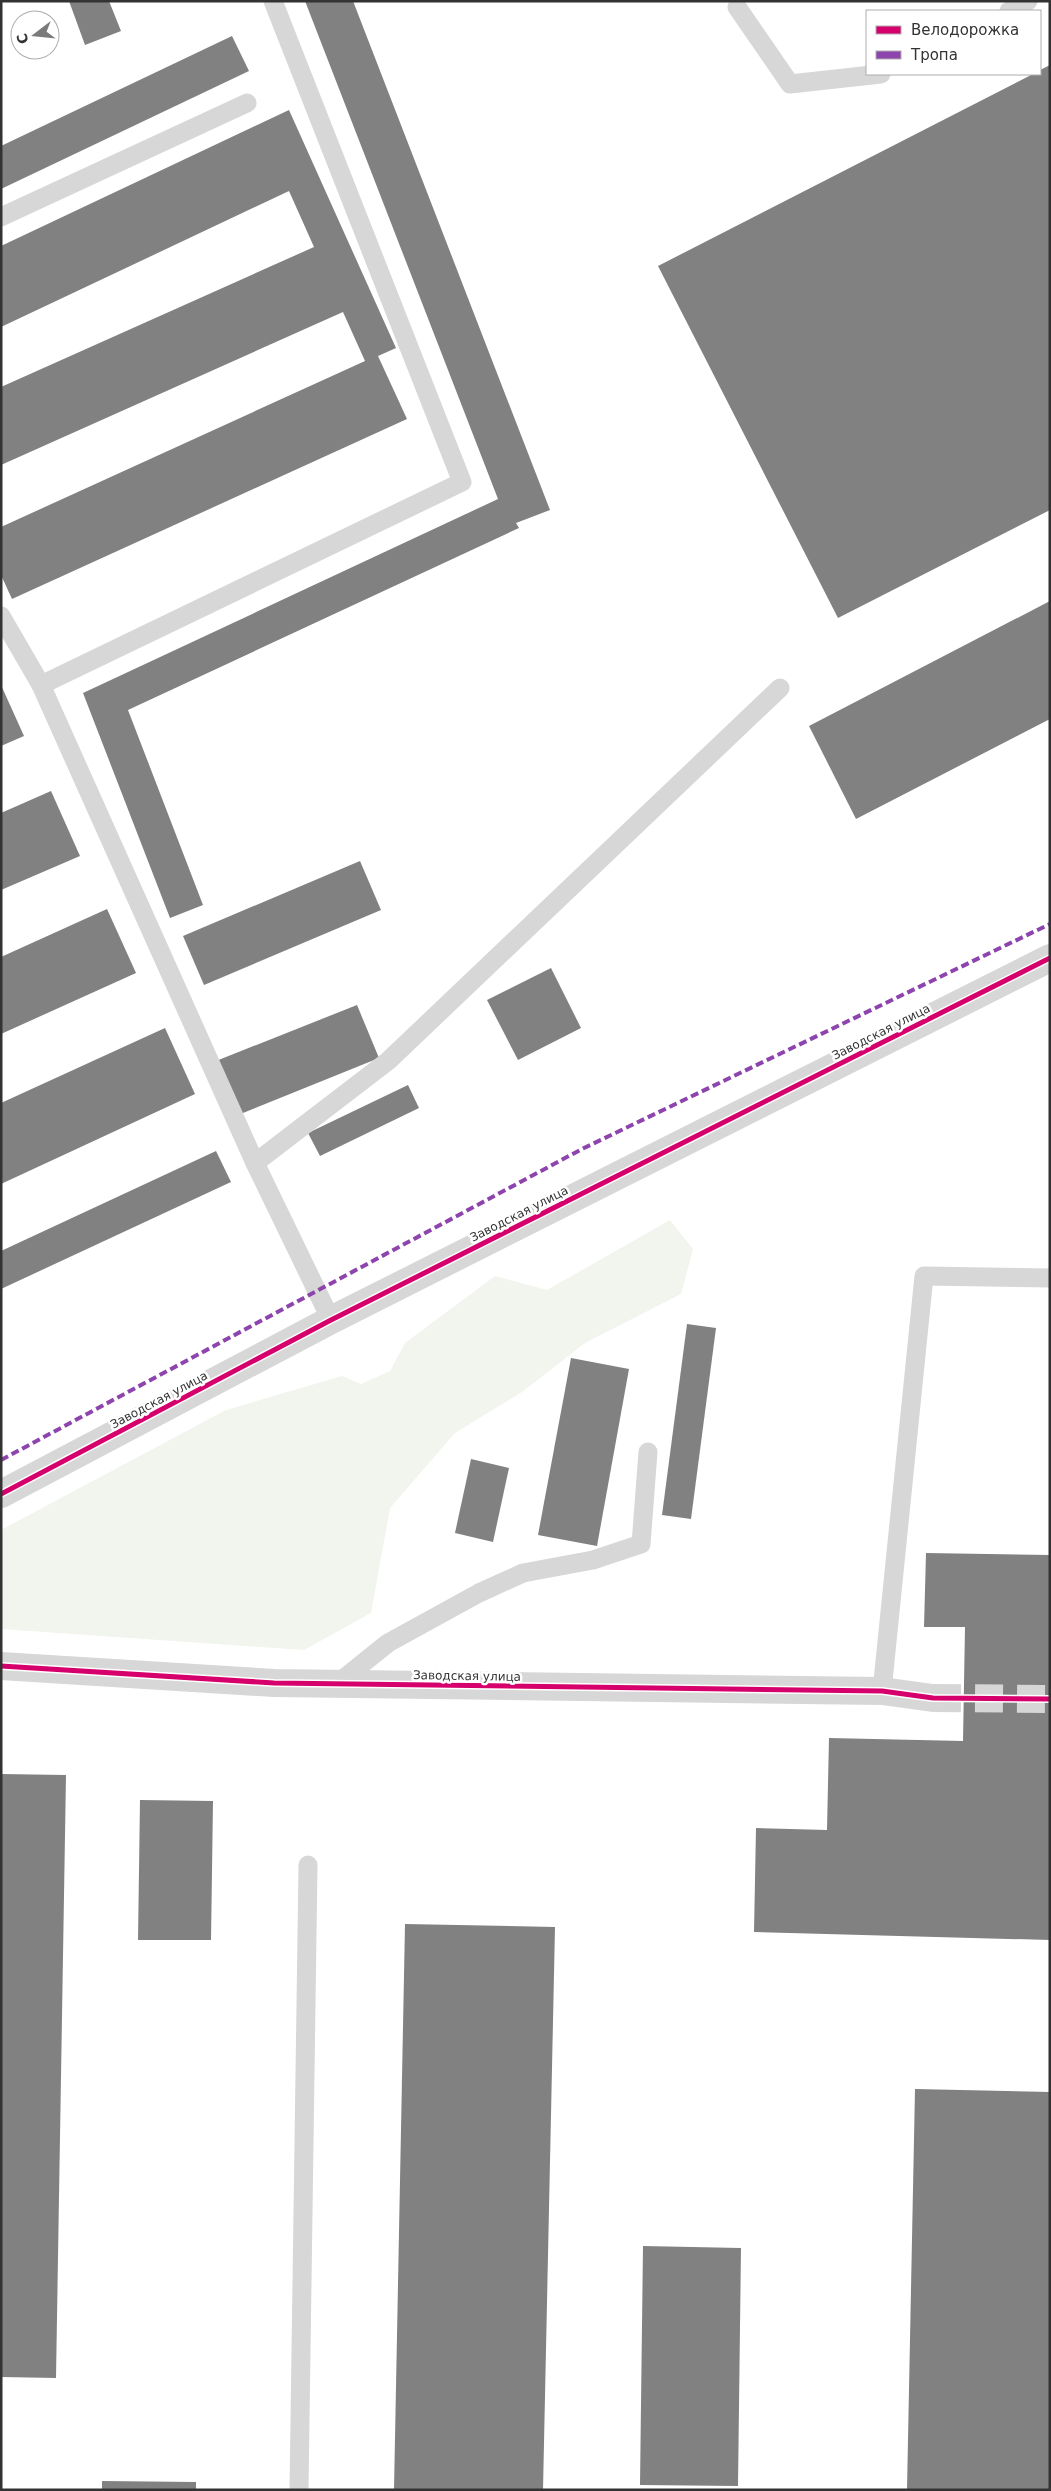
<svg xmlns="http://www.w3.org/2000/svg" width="1051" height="2491" font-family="'DejaVu Sans',sans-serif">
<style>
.green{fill:#f1f5ed}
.building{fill:#818181}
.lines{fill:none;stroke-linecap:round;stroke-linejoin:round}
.minor-tunnel{stroke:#d6d6d6;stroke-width:28;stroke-dasharray:28 14;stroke-linecap:butt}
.service{stroke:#d7d7d7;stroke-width:19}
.minor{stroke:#d7d7d7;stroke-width:28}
.tertiary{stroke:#d7d7d7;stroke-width:28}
.quiet{stroke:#8e44ad;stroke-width:4;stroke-dasharray:8 4;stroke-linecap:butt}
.cycleway-casing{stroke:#fff;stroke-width:8}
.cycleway{stroke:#d6006c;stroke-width:5}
.labels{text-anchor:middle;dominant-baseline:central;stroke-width:5;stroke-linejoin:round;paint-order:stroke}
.street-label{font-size:12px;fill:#333;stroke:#fff}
</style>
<rect width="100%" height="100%" fill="#fff"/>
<path class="green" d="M670 1220 693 1249 681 1294 585 1343 522 1392 455 1433 390 1508 371 1613 304 1650 1 1629V1530L226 1410 342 1376 361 1384 390 1371 405 1343 495 1276 547 1290Z"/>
<g class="building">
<path d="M69 1H109L121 31 85 45Z"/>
<path d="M305 1H353L550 510 516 523 519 528 128 710 203 905 170 918 83 693 498 499Z"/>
<path d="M232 36 249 71 1 189V146Z"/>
<path d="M1050 65V510L838 618 658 266 1033 74H1040V70Z"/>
<path d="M289 110 396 348 378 356 407 419 12 599 1 575V527L365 361 343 312 1 465V387L314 247 289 191 1 327V246Z"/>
<path d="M1050 601V719L856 819 809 726Z"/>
<path d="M1 685 24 736 1 746Z"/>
<path d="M51 791 80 856 1 890V813Z"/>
<path d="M360 861 381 910 204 985 183 936Z"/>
<path d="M107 909 136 973 1 1034V957Z"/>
<path d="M551 968 581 1028 518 1060 487 1000Z"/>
<path d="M357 1005 379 1058 238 1115 216 1061Z"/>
<path d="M165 1028 195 1094 1 1184V1103Z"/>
<path d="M408 1085 419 1108 320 1156 308 1133Z"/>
<path d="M216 1151 231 1182 1 1289V1251Z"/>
<path d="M687 1324 716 1328 691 1519 662 1515Z"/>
<path d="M571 1358 629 1369 597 1546 538 1535Z"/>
<path d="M471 1459 509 1468 493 1542 455 1533Z"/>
<path d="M926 1553 1050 1555V1940L754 1932 756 1828 827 1830 829 1738 963 1741 965 1627H924Z"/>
<path d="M1 1774 66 1775 56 2378 1 2377Z"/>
<path d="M140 1800 213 1801 211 1940H138Z"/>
<path d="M405 1924 555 1927 543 2490H394Z"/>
<path d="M915 2089 1050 2092V2490H907Z"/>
<path d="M643 2246 741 2248 738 2486 640 2485Z"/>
<path d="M102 2481 196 2482V2490H102Z"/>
</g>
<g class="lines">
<path class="minor-tunnel" d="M933 1698 1050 1699"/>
<g class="service">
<path d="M273 1 462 482 41 685 255 1163 331 1320"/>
<path d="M737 7 790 84 881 74"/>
<path d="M1009 11 1028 1"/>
<path d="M1 217 247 103"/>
<path d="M1 616 41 685"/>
<path d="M255 1163 388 1061 780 688"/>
<path d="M337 1684 388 1643 479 1593 523 1573 593 1560 641 1544 648 1452"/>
<path d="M882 1691 924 1276 1050 1278"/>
<path d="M299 2490 308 1865"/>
</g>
<path class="minor" d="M1 1666 274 1683 882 1691 933 1698"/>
<path class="tertiary" d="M1 1494 331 1320 1050 958"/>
<path class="quiet" d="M1 1460 582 1149 1050 924"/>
<g class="cycleway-casing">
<g id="cycleway">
<path d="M1 1494 331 1320 1050 958"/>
<path d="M1 1666 274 1683 882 1691 933 1698 1050 1699"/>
</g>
</g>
<use href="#cycleway" class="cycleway"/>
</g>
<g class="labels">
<g class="street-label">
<text transform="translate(881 1032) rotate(-27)">Заводская улица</text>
<text transform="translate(519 1214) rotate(-27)">Заводская улица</text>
<text transform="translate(159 1400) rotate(-28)">Заводская улица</text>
<text transform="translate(467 1676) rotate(1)">Заводская улица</text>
</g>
</g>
<rect width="1051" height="2491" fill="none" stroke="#333333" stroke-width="5"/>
<rect x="866" y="10" width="175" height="65" fill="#ffffff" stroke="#adadad"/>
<rect x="876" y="26" width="25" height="8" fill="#d6006c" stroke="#adadad"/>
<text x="911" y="35" font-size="15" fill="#333333">Велодорожка</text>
<rect x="876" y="51" width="25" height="8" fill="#8e44ad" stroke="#adadad"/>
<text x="911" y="60" font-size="15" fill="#333333">Тропа</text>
<g transform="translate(35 35) rotate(254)"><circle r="24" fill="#ffffff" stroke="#adadad"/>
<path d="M0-4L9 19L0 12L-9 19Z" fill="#7a7a7a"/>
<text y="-8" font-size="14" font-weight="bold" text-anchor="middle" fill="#333333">С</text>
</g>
</svg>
